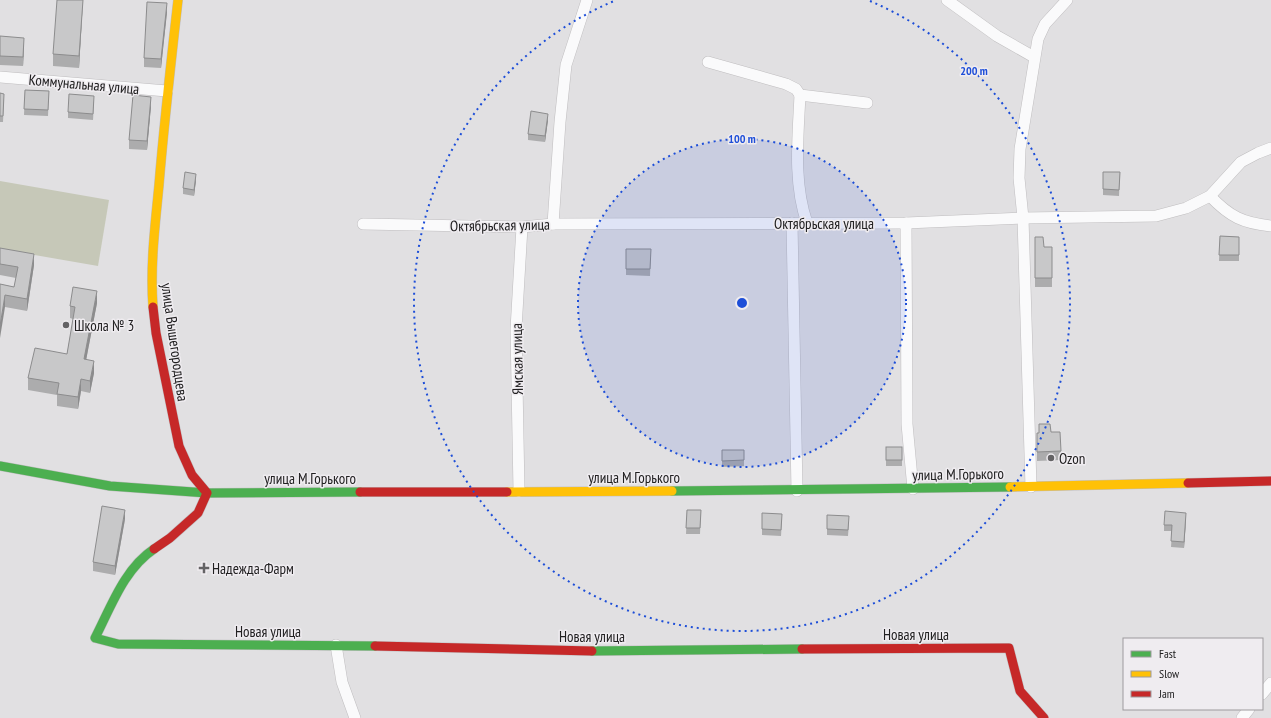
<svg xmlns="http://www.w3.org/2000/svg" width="1271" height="718" font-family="'PT Sans Narrow',sans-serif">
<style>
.green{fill:#c6c8b8}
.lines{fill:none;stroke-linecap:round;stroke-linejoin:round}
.street-casing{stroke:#bfbdbf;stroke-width:12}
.fast-casing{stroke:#bfbdbf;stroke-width:10}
.slow-casing{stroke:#bfbdbf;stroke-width:10}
.jam-casing{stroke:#bfbdbf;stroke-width:10}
.street{stroke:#fafafb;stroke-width:11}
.fast{stroke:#4caf50;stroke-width:9}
.slow{stroke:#ffc107;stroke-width:9}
.jam{stroke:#c62828;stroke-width:9}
.wall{fill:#acacad}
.shaded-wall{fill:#8c8c8d}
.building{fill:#c8c8c9;stroke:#8c8c8d}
.ring{fill:none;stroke:#1d4ed8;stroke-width:2;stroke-dasharray:2 4}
.poi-dot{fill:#646365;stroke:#efecf0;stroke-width:1.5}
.labels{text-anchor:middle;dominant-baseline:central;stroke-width:3;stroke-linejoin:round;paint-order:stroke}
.street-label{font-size:15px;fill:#212021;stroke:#efecf0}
.poi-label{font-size:15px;fill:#212021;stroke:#efecf0;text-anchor:start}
.centre{fill:#1d4ed8;stroke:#efecf0;stroke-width:2}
.ring-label{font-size:12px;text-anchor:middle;font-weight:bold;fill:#1d4ed8;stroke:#efecf0;stroke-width:3;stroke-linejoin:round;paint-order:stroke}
</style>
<rect width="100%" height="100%" fill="#e1e0e2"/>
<path class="green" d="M0 181 109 200 98 266 0 249Z"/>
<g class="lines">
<g class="street-casing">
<g id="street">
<path d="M947 0 997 36 1034 57"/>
<path d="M708 62 786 84 796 89 800 95 867 103"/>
<path d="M0 77 167 91"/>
<path d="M800 95C798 138 793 182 807 223"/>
<path d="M1210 196C1230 217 1243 223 1271 226"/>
<path d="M792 223 797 491"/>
<path d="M906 223 907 424 913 489"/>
<path d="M363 224 522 227 553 224 906 223 1023 218 1156 216 1186 208 1210 196 1241 162 1258 153 1271 148"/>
<path d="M553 224 560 122 566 65 587 0"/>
<path d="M1031 487 1023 218 1019 178 1020 149 1038 39 1045 24 1067 0"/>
<path d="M519 491 516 329 522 227"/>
<path d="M336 645 342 682 355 718"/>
<path d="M1262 694 1271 683"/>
<path d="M1242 718 1249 709"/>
</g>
</g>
<g class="fast-casing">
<g id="fast">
<path d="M0 466 110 486 207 493 360 492"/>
<path d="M672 491 1010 487"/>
<path d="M154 549C124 569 111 607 95 638L118 644 375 646"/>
<path d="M592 651 802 649"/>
</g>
</g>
<g class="slow-casing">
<g id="slow">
<path d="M153 307C150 266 155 226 159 185 164 123 171 62 178 0"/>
<path d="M1010 487 1188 483"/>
<path d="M507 492 672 491"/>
</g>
</g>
<g class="jam-casing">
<g id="jam">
<path d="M153 307 156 333 179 446 192 475 207 493 198 513 170 538 154 549"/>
<path d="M1188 483 1271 481"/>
<path d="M360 492H507"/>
<path d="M375 646 592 651"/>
<path d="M802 649 1009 648 1020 691 1044 718"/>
</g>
</g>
<use href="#street" class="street"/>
<use href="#fast" class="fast"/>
<use href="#slow" class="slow"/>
<use href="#jam" class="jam"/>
</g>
<g class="wall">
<path d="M83 0 79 68 53 66V54Z"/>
<path d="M167 12 161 68 144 67V58Z"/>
<path d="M0 36 24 47 23 66 0 65Z"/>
<path d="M25 90 49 91 48 116 24 115Z"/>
<path d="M0 93 4 100 3 122H0Z"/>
<path d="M94 102 93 120 68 118V112Z"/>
<path d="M151 106 147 150 129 149V140Z"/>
<path d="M548 120 545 142 528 140V134Z"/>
<path d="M1103 172H1120L1119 196 1103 195Z"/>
<path d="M196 180 194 196 183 194V188Z"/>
<path d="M1220 236 1239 237V261H1219Z"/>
<path d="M1035 237 1044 247H1052V287H1035Z"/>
<path d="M0 248 34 265 27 311 5 307 0 284 14 287 16 278 0 275Z"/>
<path d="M626 249H651L650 276 626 275Z"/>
<path d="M97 303 86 360 94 373 90 393 81 391 78 409 57 406V395L28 390V378L67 354 73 319 70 318V306Z"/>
<path d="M1039 424 1051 432 1061 451V460L1037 461V433H1039Z"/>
<rect x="886" y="447" width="16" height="19"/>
<path d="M722 450H744V466L722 467Z"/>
<path d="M687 510H701L700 534H686Z"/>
<path d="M125 519 115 575 93 571V562Z"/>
<path d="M1186 519 1184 548 1171 547 1172 531H1164V525Z"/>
<path d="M782 520 781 536 762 535V529Z"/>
<path d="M849 522 848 536 827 535V529Z"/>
</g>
<g class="shaded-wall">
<path d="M83 0 79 68V56Z"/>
<path d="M167 3V12L161 68V59Z"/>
<path d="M24 38V47L23 66V57Z"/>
<path d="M151 97V106L147 150V141Z"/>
<path d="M548 114V120L545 142V136Z"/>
<path d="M196 174V180L194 196V190Z"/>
<path d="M34 254V265L27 311V299Z"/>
<path d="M97 291V303L84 371V359Z"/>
<path d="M5 295V307L0 338V326Z"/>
<path d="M94 361V373L90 393V381Z"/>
<path d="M81 379V391L78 409V397Z"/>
<path d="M125 510V519L115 575V566Z"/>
<path d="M1186 513V519L1184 548V542Z"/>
</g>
<g class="building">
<path d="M57 0H83L79 56 53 54Z"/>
<path d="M147 2 167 3 161 59 144 58Z"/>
<path d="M0 36 24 38 23 57 0 56Z"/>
<path d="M25 90 49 91 48 110 24 109Z"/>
<path d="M0 93 4 94 3 116H0Z"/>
<path d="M69 94 94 96 93 114 68 112Z"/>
<path d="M133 95 151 97 147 141 129 140Z"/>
<path d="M531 111 548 114 545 136 528 134Z"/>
<path d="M185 172 196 174 194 190 183 188Z"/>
<path d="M1103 172H1120L1119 190 1103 189Z"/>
<path d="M1220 236 1239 237V255H1219Z"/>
<path d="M1035 237H1043L1044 247H1052V278H1035Z"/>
<path d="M0 248 34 254 27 299 5 295 0 326V284L14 287 18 267 0 264Z"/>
<path d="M626 249H651L650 269H626Z"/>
<path d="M73 287 97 291 84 359 94 361 90 381 81 379 78 397 57 394 59 383 28 378 35 348 67 354 75 307 70 306Z"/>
<path d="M1039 424H1050L1051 432H1060L1061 451 1037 452V433H1039Z"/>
<rect x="886" y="447" width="16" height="13"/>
<path d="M722 450H744V460L722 461Z"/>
<path d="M102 506 125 510 115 566 93 562Z"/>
<path d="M687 510H701L700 528H686Z"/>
<path d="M1165 511 1186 513 1184 542 1171 541 1172 525H1164Z"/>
<path d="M762 513 782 514 781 530 762 529Z"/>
<path d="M827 515 849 516 848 530 827 529Z"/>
</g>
<circle cx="742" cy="303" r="164" fill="#1d4ed8" fill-opacity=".12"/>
<g class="ring">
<circle cx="742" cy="303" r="164"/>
<path d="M870 1A328 328 0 1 1 614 1"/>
</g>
<g class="poi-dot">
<circle cx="66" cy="325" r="4"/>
<circle cx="1051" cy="458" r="4"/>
<path d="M202 562h4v4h4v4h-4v4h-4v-4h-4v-4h4z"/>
</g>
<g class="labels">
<g class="street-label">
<text transform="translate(84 84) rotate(5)">Коммунальная улица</text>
<text x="824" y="223">Октябрьская улица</text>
<text transform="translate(500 225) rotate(-1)">Октябрьская улица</text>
<text transform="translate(175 342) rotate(82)">улица Вышегородцева</text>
<text transform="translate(517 359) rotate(-91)">Ямская улица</text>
<text transform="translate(958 474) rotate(-1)">улица М.Горького</text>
<text x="634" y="477">улица М.Горького</text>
<text x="310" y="478">улица М.Горького</text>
<text x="268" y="631">Новая улица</text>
<text x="916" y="634">Новая улица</text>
<text x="592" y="636">Новая улица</text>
</g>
<g class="poi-label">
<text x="74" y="325">Школа № 3</text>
<text x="1059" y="458">Ozon</text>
<text x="212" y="568">Надежда-Фарм</text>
</g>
</g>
<circle cx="742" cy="303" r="6" class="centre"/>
<g class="ring-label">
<text x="974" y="75">200 m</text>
<text x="742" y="143">100 m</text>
</g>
<rect x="1123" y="638" width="140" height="72" fill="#efecf0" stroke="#9d9a9d"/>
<rect x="1131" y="651" width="20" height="6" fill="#4caf50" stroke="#9d9a9d"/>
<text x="1159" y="658" font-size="12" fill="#212021">Fast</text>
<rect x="1131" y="671" width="20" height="6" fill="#ffc107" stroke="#9d9a9d"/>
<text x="1159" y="678" font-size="12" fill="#212021">Slow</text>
<rect x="1131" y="691" width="20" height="6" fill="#c62828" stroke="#9d9a9d"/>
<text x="1159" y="698" font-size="12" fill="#212021">Jam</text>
</svg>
